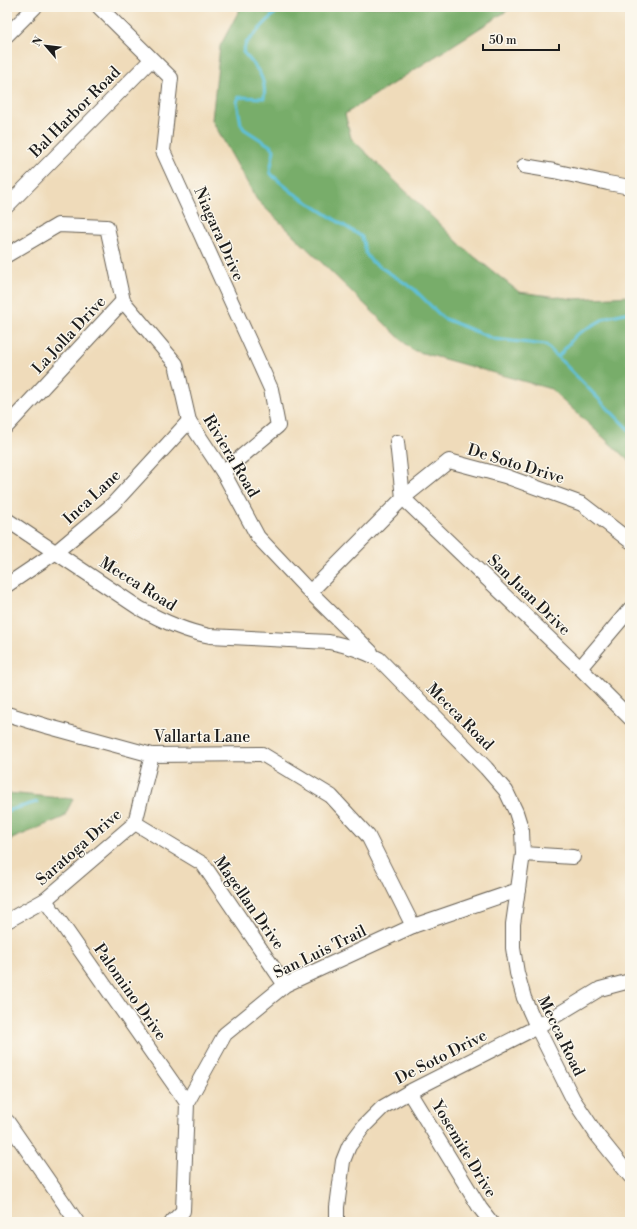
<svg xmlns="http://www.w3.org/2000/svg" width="637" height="1229" font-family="'Libre Bodoni',serif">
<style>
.forest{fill:#78ad6a;stroke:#4a6443}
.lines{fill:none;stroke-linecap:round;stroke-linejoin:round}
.stream{stroke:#5ec1dc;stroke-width:3}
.minor-casing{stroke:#665f53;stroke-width:16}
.minor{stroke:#fff;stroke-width:14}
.labels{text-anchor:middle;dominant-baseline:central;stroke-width:3;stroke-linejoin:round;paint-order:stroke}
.street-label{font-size:16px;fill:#1c1c1c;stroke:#fbf7ec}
</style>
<rect width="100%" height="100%" fill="#fbf7ec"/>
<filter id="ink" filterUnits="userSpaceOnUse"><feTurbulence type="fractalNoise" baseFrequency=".025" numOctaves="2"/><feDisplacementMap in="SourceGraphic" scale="8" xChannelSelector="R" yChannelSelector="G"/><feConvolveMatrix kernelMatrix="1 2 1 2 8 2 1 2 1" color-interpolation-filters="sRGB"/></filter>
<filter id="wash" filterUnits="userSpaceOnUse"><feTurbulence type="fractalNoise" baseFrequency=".012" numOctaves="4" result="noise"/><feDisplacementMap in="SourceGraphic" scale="16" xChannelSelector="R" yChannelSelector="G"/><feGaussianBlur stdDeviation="0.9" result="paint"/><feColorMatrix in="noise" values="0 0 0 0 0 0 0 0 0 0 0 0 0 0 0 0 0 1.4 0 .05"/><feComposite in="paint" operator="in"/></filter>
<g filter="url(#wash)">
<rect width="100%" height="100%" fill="#efdbba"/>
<g class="forest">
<path d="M241 7H513L345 114 351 138 466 250 519 292 574 299 630 296V462L551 389 412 350 257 200 212 120 220 46Z"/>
<path d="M7 793 73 799 64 817 7 841Z"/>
</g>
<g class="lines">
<g class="stream">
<path d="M282 7 272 16 246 43 243 52C255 66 267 77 264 98L239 97 237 102 241 124 244 129 272 147 274 150 270 172 273 176 292 192 362 237 366 254 371 261 414 289 443 318 494 339 546 345 630 431"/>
<path d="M558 357 576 335 607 317 630 312"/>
<path d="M7 811 37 802"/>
</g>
</g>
</g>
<g filter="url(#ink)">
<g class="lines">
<g class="minor-casing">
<g id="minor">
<path d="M99 7 171 78 163 151 271 389 278 426 223 472"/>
<path d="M7 35 35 7"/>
<path d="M524 166 554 171 608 183 630 187"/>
<path d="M7 206 151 60"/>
<path d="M7 255 58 225 107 227 123 301 176 364 189 421 223 472 258 537 310 592 371 652"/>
<path d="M7 426 123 301"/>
<path d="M397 442 403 498 580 668 630 718"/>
<path d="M7 520 139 608C162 621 184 631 210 636L329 642C349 646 361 650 379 659L486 768 506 791 516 812 522 831 523 854 513 924V948L517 973 524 998 537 1027 573 1099 597 1135 630 1176"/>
<path d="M7 585 56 552 112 505 189 421"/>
<path d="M310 592 403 498 449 461 505 476 582 504 630 541"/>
<path d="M580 668 630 609"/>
<path d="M7 714 46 726 152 755 262 754 331 796 368 836 413 926"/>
<path d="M135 823 203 864 285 985"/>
<path d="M523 854 573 857"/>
<path d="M45 900 187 1103"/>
<path d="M7 921 45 900 135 823 152 755"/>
<path d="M409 1092 480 1208 491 1222"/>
<path d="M7 1121 77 1222"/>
<path d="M172 1222 183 1211 187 1103 225 1034 285 985 413 926 518 890"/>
<path d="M337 1222V1207L343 1161 349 1146 364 1126 383 1107 409 1092 537 1027 600 989 630 981"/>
</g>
</g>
<use href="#minor" class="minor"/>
</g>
</g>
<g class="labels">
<g class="street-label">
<text transform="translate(75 112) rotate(-45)">Bal Harbor Road</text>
<text transform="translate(219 234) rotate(66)">Niagara Drive</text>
<text transform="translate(69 335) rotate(-47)">La Jolla Drive</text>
<text transform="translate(231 456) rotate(59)">Riviera Road</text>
<text transform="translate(516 464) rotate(17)">De Soto Drive</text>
<text transform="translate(92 497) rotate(-43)">Inca Lane</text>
<text transform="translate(138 584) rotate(32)">Mecca Road</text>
<text transform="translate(529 595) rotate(44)">San Juan Drive</text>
<text transform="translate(460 717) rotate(45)">Mecca Road</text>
<text x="202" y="737">Vallarta Lane</text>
<text transform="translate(79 847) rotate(-41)">Saratoga Drive</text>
<text transform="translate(249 903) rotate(55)">Magellan Drive</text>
<text transform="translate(320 952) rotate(-26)">San Luis Trail</text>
<text transform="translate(130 992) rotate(55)">Palomino Drive</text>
<text transform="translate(561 1036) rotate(64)">Mecca Road</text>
<text transform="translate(441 1057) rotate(-27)">De Soto Drive</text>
<text transform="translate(464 1149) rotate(59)">Yosemite Drive</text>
</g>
</g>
<rect width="637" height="1229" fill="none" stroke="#fbf7ec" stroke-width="24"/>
<g transform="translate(46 46) rotate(298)" stroke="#fbf7ec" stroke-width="3" paint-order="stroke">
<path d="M0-3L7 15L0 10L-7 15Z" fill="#1c1c1c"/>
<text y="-6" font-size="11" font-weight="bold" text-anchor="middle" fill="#1c1c1c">N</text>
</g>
<path d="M483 44v6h76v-6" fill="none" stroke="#1c1c1c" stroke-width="2"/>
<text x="489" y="44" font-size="12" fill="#1c1c1c" stroke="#fbf7ec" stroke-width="3" paint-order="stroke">50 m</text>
</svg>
